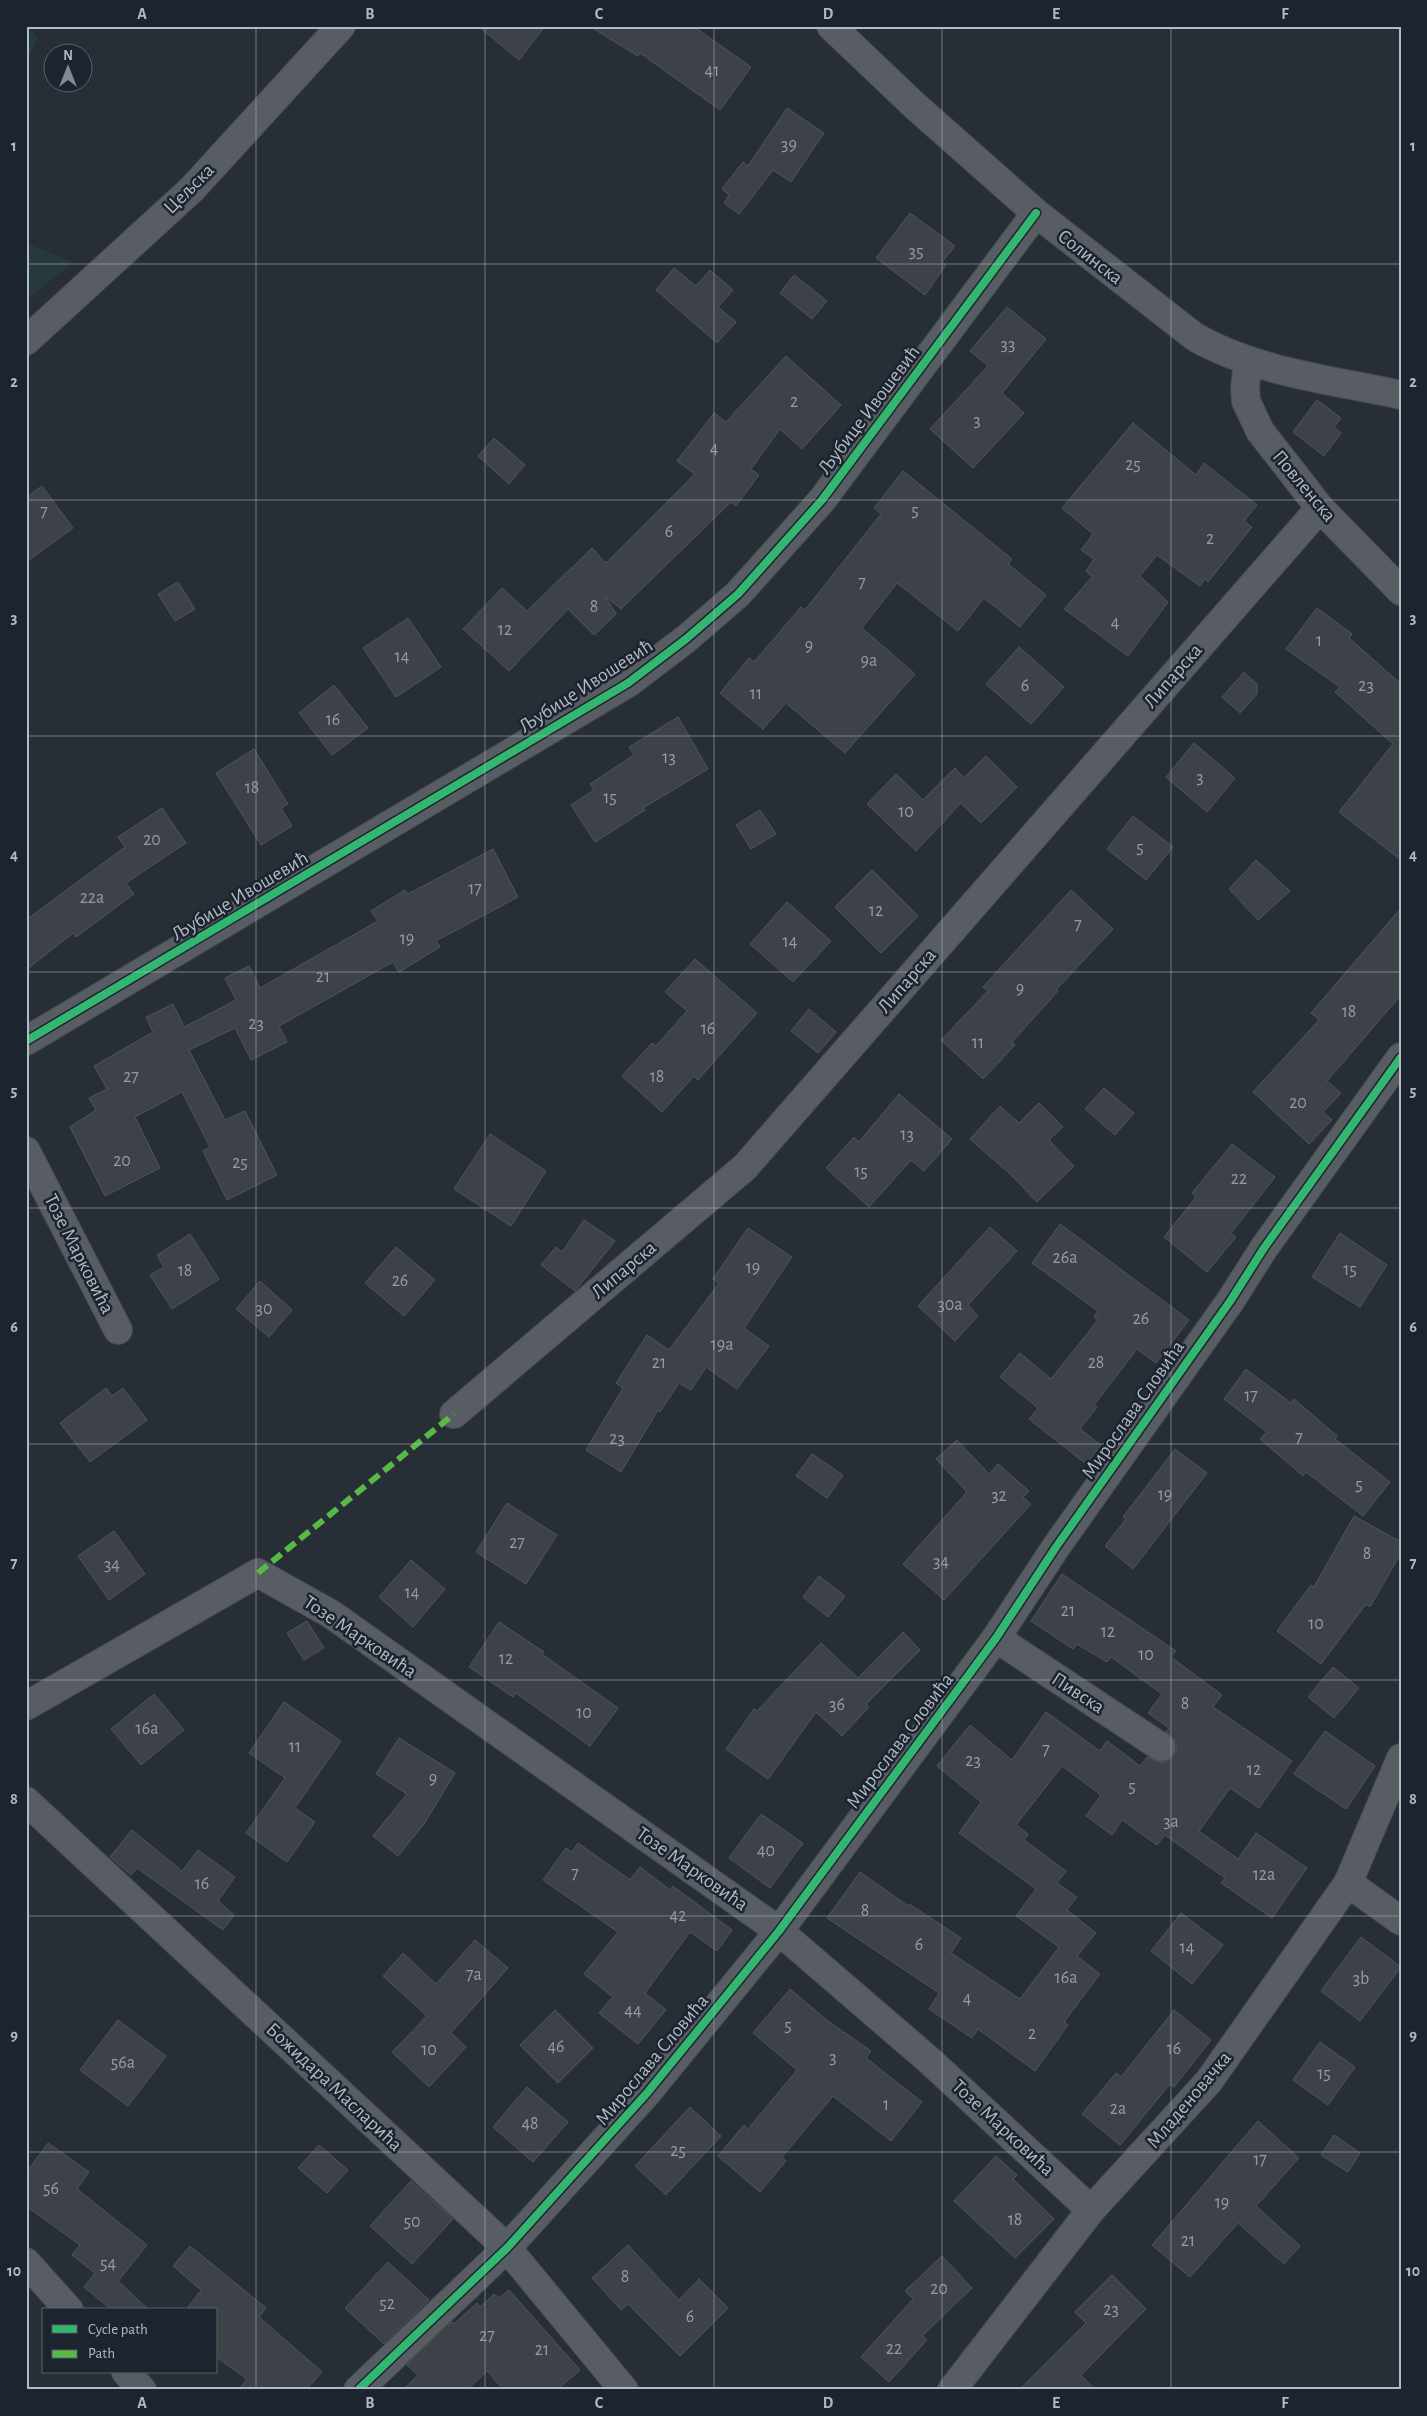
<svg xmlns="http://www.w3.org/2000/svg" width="1427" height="2416" font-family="'Alegreya Sans',sans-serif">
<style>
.green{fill:#26393b}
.building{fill:#3d4248;stroke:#50555d}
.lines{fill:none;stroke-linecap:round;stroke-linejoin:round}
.street-casing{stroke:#464a50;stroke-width:30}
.street{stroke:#585c63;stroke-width:28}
.quiet{stroke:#58b947;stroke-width:6;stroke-dasharray:12 6;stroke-linecap:butt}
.cycleway-casing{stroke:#1c242f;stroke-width:11}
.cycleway{stroke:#33b770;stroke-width:8}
.grid{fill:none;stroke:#b2bac6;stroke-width:1;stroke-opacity:0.55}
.labels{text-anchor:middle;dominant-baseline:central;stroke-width:5;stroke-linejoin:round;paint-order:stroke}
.number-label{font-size:18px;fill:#959ca6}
.street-label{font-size:20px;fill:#b2bac6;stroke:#1c242f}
.neatline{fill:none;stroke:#b2bac6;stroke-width:2}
.grid-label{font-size:16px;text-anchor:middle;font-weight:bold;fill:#b2bac6}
</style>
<rect width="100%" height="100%" fill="#282e35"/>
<g class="green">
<path d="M26 26 38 38 26 63Z"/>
<path d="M26 243 73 262 26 301Z"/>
</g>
<g class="building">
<path d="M478 26H545L519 60Z"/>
<path d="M589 26H693L751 67 720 110 640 53 638 56Z"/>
<path d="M787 108 824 133 791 182 773 170 739 214 724 203 729 195 722 189 743 162 748 166Z"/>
<path d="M910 213 955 246 942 262 946 265 925 295 876 258Z"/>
<path d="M674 268 696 286 710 270 733 290 718 307 736 322 717 343 656 290Z"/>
<path d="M794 275 827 301 812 319 780 293Z"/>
<path d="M1007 307 1046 339 1002 393 1024 413 973 468 930 429 988 366 970 351Z"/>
<path d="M786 356 841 405 802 449 780 429 751 469 759 475 736 506 731 502 621 609 605 596 616 614 594 635 568 609 509 671 463 629 502 588 527 611 592 548 606 563 695 474 677 461 714 413 726 422Z"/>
<path d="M1317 400 1341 418 1334 427 1341 433 1324 456 1293 432Z"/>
<path d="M1133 423 1196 475 1204 463 1257 505 1244 521 1252 527 1208 582 1205 579 1200 586 1157 555 1140 576 1168 602 1128 656 1064 609 1092 577 1086 571 1094 559 1081 550 1093 534 1062 508Z"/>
<path d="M494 438 525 465 509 484 478 456Z"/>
<path d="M903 471 1012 559 1008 564 1046 595 1020 627 984 598 958 631 897 583 862 628 915 674 845 753 786 703 763 729 720 693 749 658 754 662 801 607 805 610 881 514 874 508Z"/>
<path d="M42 486 73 528 26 562V497Z"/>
<path d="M178 582 195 609 175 621 158 594Z"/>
<path d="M1317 608 1352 634 1349 638 1401 684V860L1339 812 1393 744 1335 692 1340 687 1286 649Z"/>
<path d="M408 618 441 667 396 697 363 648Z"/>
<path d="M1019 647 1064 687 1031 724 986 684Z"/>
<path d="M1244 672 1257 684V694L1240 713 1222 697Z"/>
<path d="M334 685 368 728 332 755 299 713Z"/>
<path d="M678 717 708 769 643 808 645 810 595 842 571 805 594 790 590 784 634 755 629 747Z"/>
<path d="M1194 743 1235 778 1207 812 1166 777Z"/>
<path d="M254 749 288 804 281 808 292 826 261 845 216 773Z"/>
<path d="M986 756 1017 787 981 823 961 803 916 851 867 804 896 774 923 800 955 768 964 778Z"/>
<path d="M162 808 186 843 126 883 134 894 76 937 73 933 26 970V920L125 847 118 837Z"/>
<path d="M760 810 776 834 751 849 736 825Z"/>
<path d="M1133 816 1173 847 1146 880 1107 849Z"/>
<path d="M493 849 518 897 436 941 440 947 399 972 393 962 279 1026 287 1042 251 1060 235 1028 189 1050 225 1120 245 1111 277 1175 227 1200 203 1151 210 1147 182 1092 135 1117 160 1168 105 1196 70 1127 96 1110 89 1098 107 1089 94 1066 153 1032 146 1017 173 1004 184 1027 236 1000 225 978 249 966 260 988 378 921 371 911 405 890 408 894Z"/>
<path d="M1256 860 1290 891 1258 920 1229 889Z"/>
<path d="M872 870 918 916 881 953 835 907Z"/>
<path d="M1071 890 1113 929 1056 990 1058 991 1012 1042 1015 1045 983 1079 941 1040 988 991 983 987Z"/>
<path d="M787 902 831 941 793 982 750 944Z"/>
<path d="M1401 908V995L1327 1081 1341 1093 1323 1112 1332 1120 1309 1144 1253 1092 1319 1020 1311 1013Z"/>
<path d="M695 959 757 1013 698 1080 694 1076 662 1112 622 1076 652 1043 656 1046 687 1011 665 992Z"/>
<path d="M809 1009 836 1032 818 1053 791 1031Z"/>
<path d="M1104 1088 1134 1113 1115 1135 1085 1109Z"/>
<path d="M899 1094 952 1139 924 1171 911 1160 869 1207 826 1168 854 1137 859 1142Z"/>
<path d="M1039 1103 1063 1127 1049 1140 1074 1166 1037 1202 1010 1174 970 1139 1000 1106 1019 1123Z"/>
<path d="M490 1134 546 1171 511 1226 454 1189Z"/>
<path d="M1232 1144 1275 1177 1231 1233 1236 1237 1207 1272 1164 1237 1196 1197 1192 1193Z"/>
<path d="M584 1220 615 1241 575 1291 541 1265 556 1247 562 1252Z"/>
<path d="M1060 1224 1189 1320 1156 1363 1137 1349 1094 1405 1097 1407 1080 1429 1101 1445 1086 1464 1029 1419 1038 1408 1000 1377 1020 1353 1051 1379 1098 1320 1094 1317 1098 1311 1032 1263Z"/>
<path d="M990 1227 1017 1251 968 1305 978 1316 955 1341 918 1306Z"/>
<path d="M748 1228 792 1257 744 1328 769 1346 737 1389 706 1367 691 1390 679 1383 660 1412 658 1410 621 1472 586 1450 623 1388 616 1383 647 1335 669 1350 719 1283 713 1279Z"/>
<path d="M1340 1233 1387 1265 1360 1307 1312 1277Z"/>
<path d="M190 1234 219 1279 172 1309 150 1275 164 1267 157 1255Z"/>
<path d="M396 1247 435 1280 404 1316 365 1283Z"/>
<path d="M260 1281 292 1310 269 1337 236 1309Z"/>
<path d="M1246 1369 1291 1403 1294 1399 1337 1436 1335 1439 1390 1482 1363 1516 1306 1472 1303 1476 1260 1439 1267 1432 1224 1399Z"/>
<path d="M106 1388 112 1396 123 1388 147 1420 90 1462 60 1423Z"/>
<path d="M957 1440 989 1474 998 1464 1029 1491 1023 1497 1031 1504 944 1600 903 1564 967 1492 936 1459Z"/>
<path d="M1175 1449 1207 1473 1133 1569 1105 1546 1126 1519 1123 1517Z"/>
<path d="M812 1454 843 1475 827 1498 796 1476Z"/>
<path d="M507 1503 557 1535 526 1584 476 1552Z"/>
<path d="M1354 1516 1401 1542V1553L1370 1607 1366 1604 1321 1664 1277 1631 1311 1585 1314 1587Z"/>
<path d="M114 1531 145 1574 109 1600 78 1556Z"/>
<path d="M411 1560 445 1589 413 1627 379 1597Z"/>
<path d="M1062 1574 1176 1651 1171 1657 1222 1695 1213 1707 1292 1761 1259 1808 1230 1788 1199 1831 1238 1859 1256 1833 1307 1868 1272 1918 1221 1883 1225 1878 1165 1835 1157 1845 1122 1820 1112 1835 1086 1816 1101 1795 1062 1766 1016 1825 1028 1834 1024 1840 1066 1871 1057 1883 1077 1897 1067 1910 1096 1933 1077 1956 1100 1974 1064 2022 1068 2025 1035 2071 978 2029 972 2038 929 2009 939 1993 827 1918 860 1872 908 1906 909 1904 961 1938 951 1953 1020 1999 1059 1947 1016 1916 1036 1889 959 1833 981 1802 937 1766 970 1725 1012 1760 1046 1712 1100 1751 1107 1741 1140 1766 1147 1757 1161 1763 1168 1761 1174 1755 1177 1747 1175 1740 1166 1732 1169 1728 1148 1713 1162 1694 1111 1657 1107 1662 1077 1644 1073 1649 1031 1621Z"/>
<path d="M819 1576 845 1596 828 1617 803 1597Z"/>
<path d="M307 1621 324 1648 304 1660 287 1633Z"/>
<path d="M499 1622 544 1652 542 1654 618 1708 590 1746 516 1693 513 1697 469 1667Z"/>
<path d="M903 1632 920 1650 866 1704 869 1707 842 1736 816 1712 768 1779 726 1749 754 1709 757 1711 821 1643 858 1678Z"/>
<path d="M1333 1667 1359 1688 1334 1718 1308 1697Z"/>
<path d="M154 1694 184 1730 141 1765 111 1729Z"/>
<path d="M284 1702 341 1741 295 1808 315 1822 287 1862 246 1833 285 1778 249 1753Z"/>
<path d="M1325 1731 1375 1766 1346 1809 1294 1774Z"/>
<path d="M399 1738 455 1773 424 1824 398 1856 373 1836 407 1794 376 1774Z"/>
<path d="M761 1814 803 1843 770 1888 729 1858Z"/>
<path d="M132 1830 182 1871 198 1850 235 1877 218 1901 234 1915 223 1930 137 1868 131 1875 110 1857Z"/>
<path d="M578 1843 630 1880 640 1867 670 1890 673 1886 732 1930 717 1951 690 1932 645 1993 666 2010 638 2044 599 2013 613 1997 584 1974 618 1932 543 1880 566 1848 572 1852Z"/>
<path d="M1181 1913 1223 1945 1192 1984 1151 1951Z"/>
<path d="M1361 1937 1401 1967 1360 2021 1321 1991Z"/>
<path d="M475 1940 508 1968 451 2033 466 2047 429 2087 392 2052 427 2016 383 1976 403 1953 436 1984Z"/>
<path d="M790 1989 828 2021 871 2051 866 2058 922 2102 891 2141 833 2096 782 2157 786 2161 760 2192 718 2156 744 2125 748 2129 797 2070 753 2033Z"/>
<path d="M555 2010 593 2048 558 2083 520 2045Z"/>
<path d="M1174 2010 1211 2040 1174 2087 1170 2084 1120 2145 1082 2114 1116 2073 1121 2077Z"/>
<path d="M118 2020 166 2056 128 2106 80 2070Z"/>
<path d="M1320 2042 1355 2067 1328 2105 1293 2080Z"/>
<path d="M527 2087 568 2122 533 2162 493 2127Z"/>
<path d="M690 2107 721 2136 666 2195 635 2166Z"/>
<path d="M1258 2121 1299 2158 1256 2206 1300 2246 1284 2264 1238 2223 1190 2277 1152 2245Z"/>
<path d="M1334 2135 1360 2153 1348 2172 1321 2155Z"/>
<path d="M48 2143 89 2172 77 2189 147 2245 118 2281 149 2310H112L84 2287 95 2273 72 2255 80 2245 26 2206V2173Z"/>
<path d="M319 2145 348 2170 327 2193 298 2168Z"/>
<path d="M996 2156 1017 2175 1013 2179 1054 2219 1015 2258 954 2201Z"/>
<path d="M411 2181 453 2219 412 2264 370 2226Z"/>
<path d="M628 2245 679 2300 699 2279 728 2308 680 2356 628 2304 621 2310 592 2278Z"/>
<path d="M190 2246 266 2308 259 2317 322 2372 306 2390H238L247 2379 216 2357V2310H186L201 2290 173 2266Z"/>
<path d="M942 2256 972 2288 922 2336 927 2340 889 2382 861 2357 913 2299 905 2291Z"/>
<path d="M388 2262 429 2300 384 2344 345 2308Z"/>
<path d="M1112 2275 1146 2309 1081 2375 1095 2390H1019L1086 2323 1075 2312Z"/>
<path d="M509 2290 580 2370 557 2390H504L487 2371 467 2390H403L418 2375 407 2365 452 2322 454 2324 477 2303 480 2307 494 2294 499 2298Z"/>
</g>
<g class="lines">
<g class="street-casing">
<g id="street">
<path d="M831 26 914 105 1036 213 1195 337C1256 372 1332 380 1401 395"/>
<path d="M26 341 192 189 341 26"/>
<path d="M1248 362 1245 387 1246 401 1260 431 1320 508 1401 591"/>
<path d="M26 1041 628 683 686 639 738 594 822 500 1036 213"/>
<path d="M26 1151 118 1330"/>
<path d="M454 1414 745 1167 1320 508"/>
<path d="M996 1638 1161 1747"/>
<path d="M26 1706 258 1573 331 1614 779 1931 930 2061 1091 2210"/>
<path d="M26 1801 507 2248 624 2390"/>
<path d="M1348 1883 1401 1921"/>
<path d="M26 2262 69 2310"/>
<path d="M126 2372 142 2390"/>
<path d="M358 2390 507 2248 647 2093 779 1931 996 1638 1056 1547 1231 1300 1264 1248 1401 1057"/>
<path d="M952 2390 1091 2210 1209 2081 1348 1883 1401 1758"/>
</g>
</g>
<use href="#street" class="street"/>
<path class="quiet" d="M258 1573 454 1414"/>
<g class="cycleway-casing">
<g id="cycleway">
<path d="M26 1041 628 683 686 639 738 594 822 500 1036 213"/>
<path d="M358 2390 507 2248 647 2093 779 1931 996 1638 1056 1547 1231 1300 1264 1248 1401 1057"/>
</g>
</g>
<use href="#cycleway" class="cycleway"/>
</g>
<path class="grid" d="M256 26V2390M485 26V2390M714 26V2390M942 26V2390M1171 26V2390M26 264H1401M26 500H1401M26 736H1401M26 972H1401M26 1208H1401M26 1444H1401M26 1680H1401M26 1916H1401M26 2152H1401"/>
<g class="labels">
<g class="number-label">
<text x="712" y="71">41</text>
<text x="789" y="145">39</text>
<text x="916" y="252">35</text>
<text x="1008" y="345">33</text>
<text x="794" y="402">2</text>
<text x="977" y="421">3</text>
<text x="714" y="449">4</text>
<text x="1133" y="465">25</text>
<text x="915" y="511">5</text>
<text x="44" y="512">7</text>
<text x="669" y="532">6</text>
<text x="1210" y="539">2</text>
<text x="862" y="583">7</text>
<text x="594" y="607">8</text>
<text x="1115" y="623">4</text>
<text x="505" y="630">12</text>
<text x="1319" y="641">1</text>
<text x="809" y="646">9</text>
<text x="402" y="657">14</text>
<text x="869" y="661">9a</text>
<text x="1025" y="686">6</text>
<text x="1366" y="686">23</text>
<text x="756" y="694">11</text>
<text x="333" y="720">16</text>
<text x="669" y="758">13</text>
<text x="1200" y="778">3</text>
<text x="252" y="788">18</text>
<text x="610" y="798">15</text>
<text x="906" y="812">10</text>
<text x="152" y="840">20</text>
<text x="1140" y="848">5</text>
<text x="475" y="889">17</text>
<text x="92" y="898">22a</text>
<text x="876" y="911">12</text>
<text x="1078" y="925">7</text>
<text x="407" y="939">19</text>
<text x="790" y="942">14</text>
<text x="323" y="977">21</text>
<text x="1020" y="989">9</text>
<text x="1349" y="1012">18</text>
<text x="256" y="1024">23</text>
<text x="708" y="1029">16</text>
<text x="978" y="1043">11</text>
<text x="131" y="1077">27</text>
<text x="657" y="1077">18</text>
<text x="1298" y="1103">20</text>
<text x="907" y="1135">13</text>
<text x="122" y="1161">20</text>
<text x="240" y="1163">25</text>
<text x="861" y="1172">15</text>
<text x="1239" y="1179">22</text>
<text x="1065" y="1258">26a</text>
<text x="753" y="1268">19</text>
<text x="1350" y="1270">15</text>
<text x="185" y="1271">18</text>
<text x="400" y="1281">26</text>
<text x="950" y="1305">30a</text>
<text x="264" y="1309">30</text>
<text x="1141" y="1319">26</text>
<text x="722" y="1345">19a</text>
<text x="659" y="1363">21</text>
<text x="1096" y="1363">28</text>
<text x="1251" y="1396">17</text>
<text x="1299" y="1438">7</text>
<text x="617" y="1439">23</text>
<text x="1359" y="1485">5</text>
<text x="1165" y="1495">19</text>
<text x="999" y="1496">32</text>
<text x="517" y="1543">27</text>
<text x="1367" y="1554">8</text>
<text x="941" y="1562">34</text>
<text x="112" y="1565">34</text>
<text x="412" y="1593">14</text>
<text x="1068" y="1611">21</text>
<text x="1316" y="1624">10</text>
<text x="1108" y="1632">12</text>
<text x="1146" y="1655">10</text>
<text x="506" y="1659">12</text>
<text x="1185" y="1704">8</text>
<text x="837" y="1705">36</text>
<text x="584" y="1713">10</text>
<text x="147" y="1729">16a</text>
<text x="295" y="1747">11</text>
<text x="1046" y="1750">7</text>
<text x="973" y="1761">23</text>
<text x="1254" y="1770">12</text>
<text x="433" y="1779">9</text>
<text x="1132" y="1787">5</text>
<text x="1171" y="1822">3a</text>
<text x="766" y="1851">40</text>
<text x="575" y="1874">7</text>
<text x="1264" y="1875">12a</text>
<text x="202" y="1884">16</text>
<text x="865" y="1911">8</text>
<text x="678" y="1916">42</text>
<text x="919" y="1945">6</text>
<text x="1187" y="1948">14</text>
<text x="474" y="1975">7a</text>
<text x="1066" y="1978">16a</text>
<text x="1361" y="1979">3b</text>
<text x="967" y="1999">4</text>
<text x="633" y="2011">44</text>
<text x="788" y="2026">5</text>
<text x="1032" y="2034">2</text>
<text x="556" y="2047">46</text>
<text x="1174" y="2049">16</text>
<text x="429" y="2050">10</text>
<text x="833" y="2058">3</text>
<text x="123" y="2063">56a</text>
<text x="1324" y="2074">15</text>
<text x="886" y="2105">1</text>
<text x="1118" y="2109">2a</text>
<text x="530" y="2124">48</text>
<text x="678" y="2151">25</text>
<text x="1260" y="2160">17</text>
<text x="51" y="2189">56</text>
<text x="1222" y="2203">19</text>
<text x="1015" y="2220">18</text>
<text x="412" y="2222">50</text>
<text x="1188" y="2241">21</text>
<text x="108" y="2264">54</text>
<text x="625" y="2277">8</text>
<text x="939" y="2289">20</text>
<text x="387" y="2304">52</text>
<text x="1111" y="2310">23</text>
<text x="690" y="2317">6</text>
<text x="487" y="2336">27</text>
<text x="894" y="2349">22</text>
<text x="542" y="2350">21</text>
</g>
<g class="street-label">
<text transform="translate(189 189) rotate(-45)">Цељска</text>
<text transform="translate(1090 257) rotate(38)">Солинска</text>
<text transform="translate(869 410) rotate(-53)">Љубице Ивошевић</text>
<text transform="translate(1304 486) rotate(50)">Повленска</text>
<text transform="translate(1173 676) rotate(-49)">Липарска</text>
<text transform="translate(586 686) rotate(-33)">Љубице Ивошевић</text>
<text transform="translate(240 896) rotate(-31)">Љубице Ивошевић</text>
<text transform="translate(907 981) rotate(-49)">Липарска</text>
<text transform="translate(79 1254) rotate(63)">Тозе Марковића</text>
<text transform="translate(624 1270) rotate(-40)">Липарска</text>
<text transform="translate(1133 1410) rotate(-55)">Мирослава Словића</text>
<text transform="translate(360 1637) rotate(34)">Тозе Марковића</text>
<text transform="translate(1078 1693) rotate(33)">Пивска</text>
<text transform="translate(900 1741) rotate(-53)">Мирослава Словића</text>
<text transform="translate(692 1869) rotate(35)">Тозе Марковића</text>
<text transform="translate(652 2060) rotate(-50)">Мирослава Словића</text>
<text transform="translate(334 2087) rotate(43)">Божидара Масларића</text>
<text transform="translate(1189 2100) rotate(-50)">Младеновачка</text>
<text transform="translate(1003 2128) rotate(43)">Тозе Марковића</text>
</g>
</g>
<rect width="1427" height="2416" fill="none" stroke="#1c242f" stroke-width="55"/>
<rect x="42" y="2308" width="175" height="65" fill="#1c242f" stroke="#58606b"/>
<rect x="52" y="2325" width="25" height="8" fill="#33b770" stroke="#58606b"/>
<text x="88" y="2334" font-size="15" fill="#b2bac6">Cycle path</text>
<rect x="52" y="2350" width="25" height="8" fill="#58b947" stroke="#58606b"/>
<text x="88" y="2358" font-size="15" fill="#b2bac6">Path</text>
<g transform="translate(68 68)"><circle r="24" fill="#1c242f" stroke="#58606b"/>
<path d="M0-4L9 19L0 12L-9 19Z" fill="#828993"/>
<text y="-8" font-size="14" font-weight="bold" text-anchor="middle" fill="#b2bac6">N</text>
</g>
<rect x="28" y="28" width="1372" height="2360" class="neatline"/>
<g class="grid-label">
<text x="142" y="19">A</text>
<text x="370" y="19">B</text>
<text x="599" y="19">C</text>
<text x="828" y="19">D</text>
<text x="1056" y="19">E</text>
<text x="1285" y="19">F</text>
<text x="14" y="151">1</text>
<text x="1413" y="151">1</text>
<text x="14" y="387">2</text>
<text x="1413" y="387">2</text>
<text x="14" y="623">3</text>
<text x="1413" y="623">3</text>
<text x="14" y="860">4</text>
<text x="1413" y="860">4</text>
<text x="14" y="1096">5</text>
<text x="1413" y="1096">5</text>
<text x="14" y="1332">6</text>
<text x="1413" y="1332">6</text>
<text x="14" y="1568">7</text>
<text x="1413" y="1568">7</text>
<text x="14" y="1804">8</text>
<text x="1413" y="1804">8</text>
<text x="14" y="2040">9</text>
<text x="1413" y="2040">9</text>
<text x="14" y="2276">10</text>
<text x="1413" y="2276">10</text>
<text x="142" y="2408">A</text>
<text x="370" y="2408">B</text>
<text x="599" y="2408">C</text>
<text x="828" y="2408">D</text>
<text x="1056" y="2408">E</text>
<text x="1285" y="2408">F</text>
</g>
</svg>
